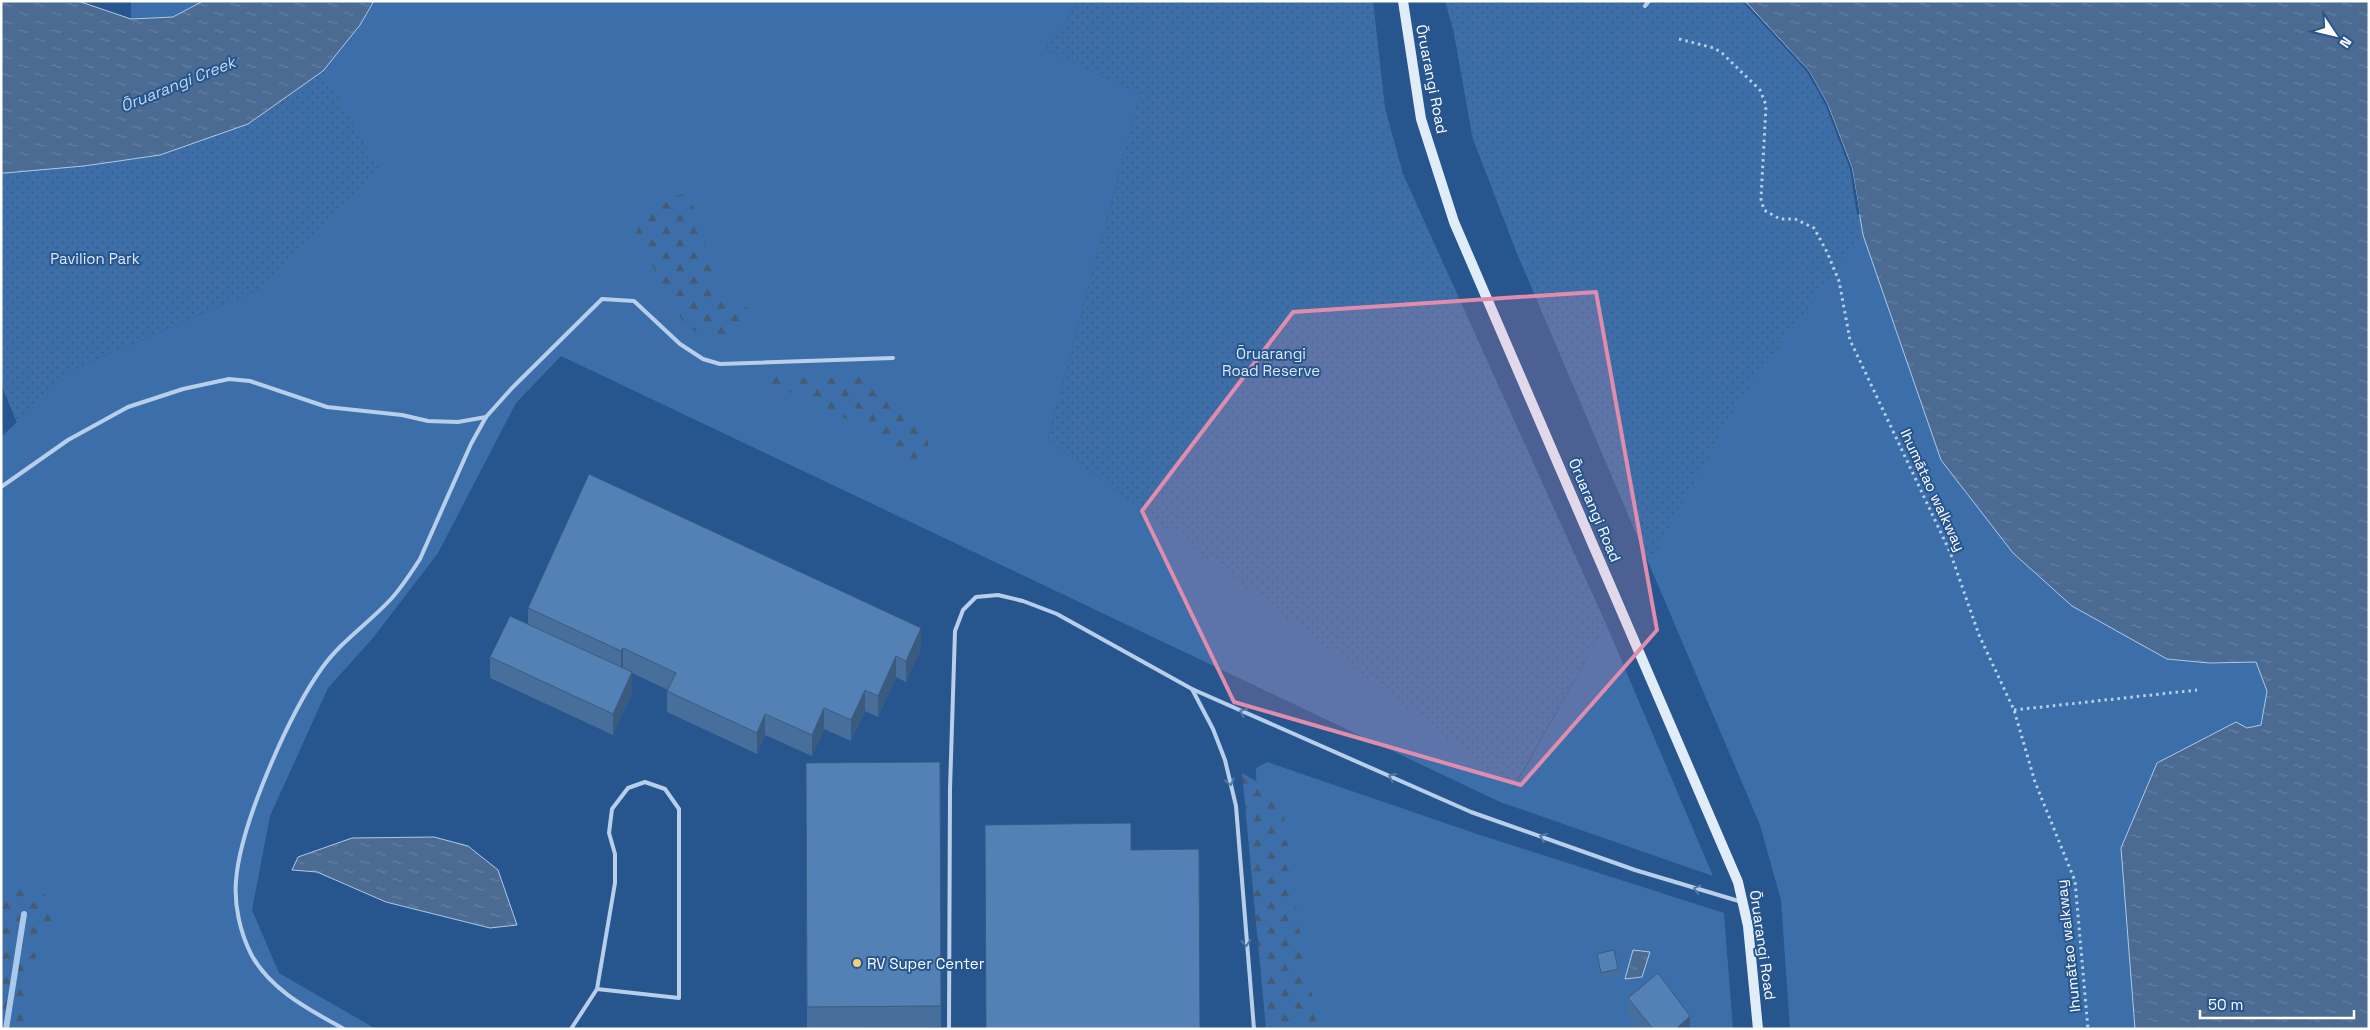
<svg xmlns="http://www.w3.org/2000/svg" width="2370" height="1030" font-family="'Space Grotesk',sans-serif">
<style>
.grass{fill:#3c6fa9}
.forest{fill:url(#forest-firs)}
.park{fill:url(#park-dots)}
.water{fill:url(#water-ripples);stroke:#abcaeb}
.pier{fill:#27558d}
.lines{fill:none;stroke-linecap:round;stroke-linejoin:round}
.stream{stroke:#abcaeb;stroke-width:6}
.path{stroke:#b7cfea;stroke-width:3;stroke-dasharray:2.5 4;stroke-linecap:butt}
.lane{stroke:#b7cfea;stroke-width:4}
.secondary{stroke:#e1ecf9;stroke-width:10}
.wall{fill:#486f9c}
.shaded-wall{fill:#3b5a7f}
.building{fill:#5481b5;stroke:#3b5a7f}
.oneway{stroke:#527aa9}
.marked{fill:#e08cad;fill-opacity:0.2;stroke:#e08cad;stroke-width:4;stroke-linejoin:round}
.poi-dot{fill:#f2ce7d;stroke:#27558d;stroke-width:2}
.labels{text-anchor:middle;dominant-baseline:central;stroke-width:4;stroke-linejoin:round;paint-order:stroke}
.street-label{font-size:15px;fill:#fff;stroke:#27558d}
.park-label{font-size:15px;fill:#dbe9f8;stroke:#27558d}
.poi-label{font-size:15px;fill:#fff;stroke:#27558d;text-anchor:start}
.water-label{font-size:16px;font-style:italic;fill:#c3d9f1;stroke:#27558d}
</style>
<defs>
<pattern id="forest-firs" width="22" height="20" patternUnits="userSpaceOnUse" patternTransform="scale(1.25)"><rect width="22" height="20" fill="#3c6fa9"/><path d="M5 1l3.5 6h-7zM16 11l3.5 6h-7z" fill="#465a71"/></pattern>
<pattern id="park-dots" width="8" height="8" patternUnits="userSpaceOnUse" patternTransform="scale(1.25)"><rect width="8" height="8" fill="#3c6fa9"/><path d="M2 2h.1M6 6h.1" fill="none" stroke="#465a71" stroke-width="1.8" stroke-linecap="round"/></pattern>
<pattern id="water-ripples" width="26" height="14" patternUnits="userSpaceOnUse" patternTransform="scale(1.25)"><rect width="26" height="14" fill="#4b6b92"/><path d="M2 4q2-2 4 0t4 0M15 11q2-2 4 0t4 0" fill="none" stroke="#6681a2"/></pattern>
</defs>
<rect width="100%" height="100%" fill="#27558d"/>
<g class="grass">
<path d="M131 1H203L173 17 131 19Z"/>
<path d="M374 1H1079L1046 49 1140 94 1048 439 1514 788 1606 624 1713 876 1500 802 561 356 516 403 438 553 373 638 328 688 270 816 252 910 279 973 376 1029H1V437L74 369 260 289 233 274 1 173 360 25Z"/>
<path d="M1454 33 1773 236 1863 235 1941 460 2209 663 2256 662 2267 691 2261 725 2247 728 2121 848 2135 1029H1790L1781 900 1760 825 1516 251 1473 139Z"/>
<path d="M1267 762 1480 835 1724 913 1733 1029H1282L1258 848 1256 768Z"/>
</g>
<g class="forest">
<path d="M689 194 721 297 752 310 739 333 704 338 683 322 636 236 645 198Z"/>
<path d="M751 373 830 378 856 375 883 392 906 418 928 437V456L904 461 866 426 832 413Z"/>
<path d="M1242 773 1281 795 1304 962 1321 1029H1266Z"/>
<path d="M20 881 36 886 56 905 59 921C27 958 28 983 22 1029H1V894L9 885Z"/>
</g>
<g class="park">
<path d="M1079 1H1373L1385 108 1403 174 1606 624 1513 788 1048 439 1140 94 1046 49Z"/>
<path d="M1445 1H1745L1809 71 1827 103 1852 168 1863 235 1742 397 1649 564 1473 139 1454 33Z"/>
<path d="M323 71 379 167 346 206 260 289 74 369 17 423 1 384V173L84 166 160 155 248 124Z"/>
</g>
<g class="water">
<path d="M1 1H78L131 19 173 17 203 1H374L360 25 323 71 248 124 160 155 84 166 5 173H1Z"/>
<path d="M1745 1H2369V1029H2135L2121 848 2157 763 2236 722 2247 728 2261 725 2267 691 2256 662 2209 663 2167 659 2072 606 2013 553 1941 460 1863 235 1852 168 1827 103 1809 71Z"/>
<path d="M434 837 468 846 498 870 517 925 490 928 386 902 317 872 292 870 298 857 352 838Z"/>
<path d="M1633 950 1650 952 1642 977 1625 979Z"/>
</g>
<path class="pier" d="M1742 1 1748 5 1809 71 1827 103 1852 168 1860 214 1857 215 1850 169 1825 104 1807 72Z"/>
<g class="lines">
<path class="stream" d="M6 1029 24 914"/>
<g class="path">
<path d="M1679 39 1714 48 1722 53 1760 90 1766 105 1761 199 1764 210 1780 219H1795L1814 228 1827 252 1839 281 1850 340 1950 552 1979 635 2014 710 2035 782 2075 881 2088 1029"/>
<path d="M2014 710 2197 690"/>
</g>
<g class="lane">
<path d="M1645 6 1649 1"/>
<path d="M1 487 68 440 128 407 183 389 229 379 250 381 327 407 402 415 428 421 458 422 486 417"/>
<path d="M1192 689 1213 729 1225 760 1236 806 1254 1029"/>
<path d="M344 1029C310 1010 270 990 251 954 240 932 234 905 236 881 240 825 289 714 322 668 341 641 369 623 391 599 402 587 411 573 420 559L471 444 486 417 512 388 602 299 634 301 680 344 703 359 720 364 893 358"/>
<path d="M571 1029 597 989 615 883V854L609 833 612 809 628 788 645 782 665 789 679 809V998L597 989"/>
<path d="M949 1029 950 789 955 631 963 610 976 597 998 595 1023 601 1057 614 1192 689 1471 812 1635 870 1742 902"/>
</g>
<path class="secondary" d="M1403 1 1421 119 1454 222 1738 882 1748 926 1758 1029"/>
</g>
<g class="wall">
<path d="M528 608 921 649 906 682 896 677 878 717 865 711 851 741 824 729 812 756 765 735 757 754 667 712V691L668 690 632 673V693L613 735 490 678V657L528 624Z"/>
<path d="M940 762 941 1027 807 1028 806 763Z"/>
<path d="M1597 954 1618 969V975L1601 978 1597 959Z"/>
<path d="M1628 998 1690 1029H1640L1628 1014Z"/>
</g>
<g class="shaded-wall">
<path d="M921 628V649L906 682V661Z"/>
<path d="M623 648V669L621 672V651Z"/>
<path d="M896 656V677L878 717V696Z"/>
<path d="M632 672V693L613 735V714Z"/>
<path d="M865 690V711L851 741V720Z"/>
<path d="M824 708V729L812 756V735Z"/>
<path d="M765 714V735L757 754V733Z"/>
<path d="M1690 1016V1029H1676Z"/>
</g>
<g class="building">
<path d="M589 474 921 628 906 661 896 656 878 696 865 690 851 720 824 708 812 735 765 714 757 733 667 691 676 673 623 648 621 651 528 608Z"/>
<path d="M510 616 632 672 613 714 490 657Z"/>
<path d="M940 762 941 1006 807 1007 806 763Z"/>
<path d="M1131 823V850L1199 849 1200 1029H986L985 825Z"/>
<path d="M1614 950 1618 969 1601 973 1597 954Z"/>
<path d="M1658 973 1690 1016 1676 1029H1653L1628 998Z"/>
</g>
<defs><path id="oneway-chevron" d="M-2-3.5L2.5 0L-2 3.5" fill="none" stroke-width="1.6" stroke-linecap="round" stroke-linejoin="round" transform="scale(1.25)"/></defs>
<g class="oneway">
<use href="#oneway-chevron" transform="translate(1243 712) rotate(-155)"/>
<use href="#oneway-chevron" transform="translate(1392 777) rotate(-156)"/>
<use href="#oneway-chevron" transform="translate(1230 782) rotate(76)"/>
<use href="#oneway-chevron" transform="translate(1543 837) rotate(-160)"/>
<use href="#oneway-chevron" transform="translate(1697 889) rotate(-163)"/>
<use href="#oneway-chevron" transform="translate(1246 943) rotate(85)"/>
</g>
<path class="marked" d="M1596 292 1657 630 1521 785 1234 702 1142 511 1293 312Z"/>
<circle class="poi-dot" cx="857" cy="963" r="5"/>
<g class="labels">
<g class="street-label">
<text transform="translate(1432 79) rotate(79)">Ōruarangi Road</text>
<text transform="translate(1933 490) rotate(65)">Ihumātao walkway</text>
<text transform="translate(1595 510) rotate(67)">Ōruarangi Road</text>
<text transform="translate(1763 945) rotate(82)">Ōruarangi Road</text>
<text transform="translate(2068 946) rotate(-96)">Ihumātao walkway</text>
</g>
<g class="park-label">
<text x="95" y="258">Pavilion Park</text>
<text x="1271" y="353">Ōruarangi<tspan x="1271" dy="17">Road Reserve</tspan></text>
</g>
<g class="poi-label">
<text x="867" y="963">RV Super Center</text>
</g>
<g class="water-label">
<text transform="translate(178 84) rotate(-22)">Ōruarangi Creek</text>
</g>
</g>
<rect width="2370" height="1030" fill="none" stroke="#ffffff" stroke-width="5"/>
<g transform="translate(2335 35) rotate(125)" stroke="#27558d" stroke-width="4" paint-order="stroke">
<path d="M0-4L9 19L0 12L-9 19Z" fill="#ffffff"/>
<text y="-8" font-size="14" font-weight="bold" text-anchor="middle" fill="#ffffff">N</text>
</g>
<path d="M2200 1010v8h154v-8" fill="none" stroke="#ffffff" stroke-width="2.5"/>
<text x="2208" y="1010" font-size="15" fill="#ffffff" stroke="#27558d" stroke-width="4" paint-order="stroke">50 m</text>
</svg>
